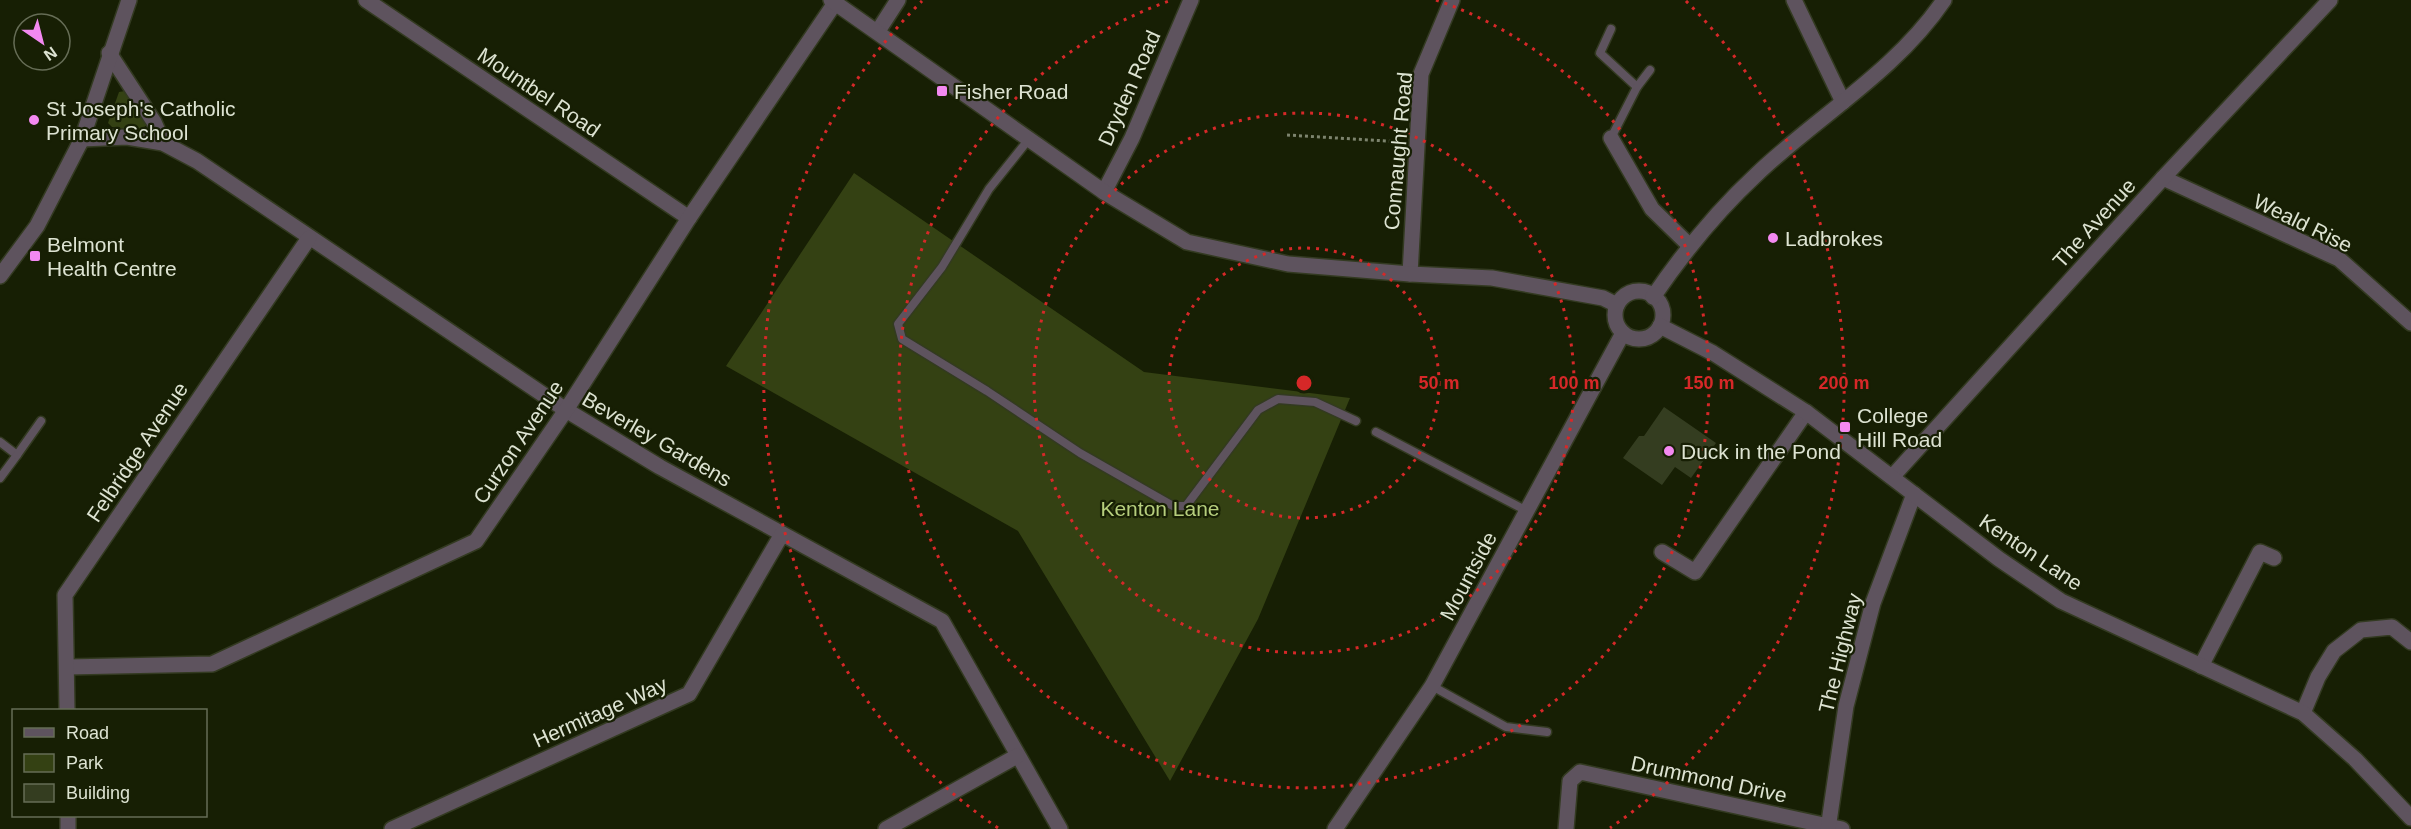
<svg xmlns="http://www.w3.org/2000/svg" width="2411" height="829" font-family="Arial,sans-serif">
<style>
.green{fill:#344113}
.building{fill:#343d20}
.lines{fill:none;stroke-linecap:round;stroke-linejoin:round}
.service-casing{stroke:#333a21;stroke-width:11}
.minor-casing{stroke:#333a21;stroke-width:18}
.tertiary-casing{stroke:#333a21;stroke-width:18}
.path{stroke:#7d846e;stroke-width:3;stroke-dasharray:3 3;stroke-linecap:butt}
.service{stroke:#5e535e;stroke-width:8}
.minor{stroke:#5e535e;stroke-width:15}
.tertiary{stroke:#5e535e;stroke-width:15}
.ring{fill:none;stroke:#d62828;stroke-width:3;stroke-dasharray:3 6}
.poi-dot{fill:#f389f1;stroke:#171f04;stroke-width:2}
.labels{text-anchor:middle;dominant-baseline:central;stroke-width:4.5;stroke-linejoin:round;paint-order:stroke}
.street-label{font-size:21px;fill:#dde3d2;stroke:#171f04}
.poi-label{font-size:21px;fill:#dde3d2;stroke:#171f04;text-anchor:start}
.park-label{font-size:21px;fill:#b6ce7d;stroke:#171f04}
.centre{fill:#d62828;stroke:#171f04;stroke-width:3}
.ring-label{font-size:18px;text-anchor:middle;font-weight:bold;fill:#d62828;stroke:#171f04;stroke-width:4.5;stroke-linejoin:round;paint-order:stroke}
</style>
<rect width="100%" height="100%" fill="#171f04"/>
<g class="green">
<path d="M125 91 145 121 147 125 140 130 112 127 108 123 119 92Z"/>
<path d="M854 173 1144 372 1350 398 1258 619 1170 781 1018 531 726 366Z"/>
</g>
<path class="building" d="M1664 407 1716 443 1691 478 1675 467 1662 485 1623 458 1639 436H1644Z"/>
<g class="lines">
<g class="service-casing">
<g id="service">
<path d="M1611 29 1600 53 1637 87 1611 138"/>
<path d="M1637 87 1650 70"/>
<path d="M1029 139 989 189 942 267 898 324 902 339 987 391 1080 453 1173 506H1186L1258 410 1278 399 1315 402 1356 421"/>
<path d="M1376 432 1527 511"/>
<path d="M0 442 17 455 0 478"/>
<path d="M17 455 41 421"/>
<path d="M1432 686 1506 727 1547 732"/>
</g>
</g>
<g class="minor-casing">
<g id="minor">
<path d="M366 0 689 218"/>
<path d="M1794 0 1843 102"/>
<path d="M878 31 898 0"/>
<path d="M109 53 154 122 163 143"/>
<path d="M1611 138 1652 209 1690 246"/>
<path d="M82 139 127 137 163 143 197 161 566 410 660 467 942 621 1060 829"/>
<path d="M2163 178 2339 259 2411 323"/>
<path d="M1104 192 1132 138 1191 0"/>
<path d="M1410 274 1421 74 1452 0"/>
<path d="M1892 477 2163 178 2330 0"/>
<path d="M1662 552 1695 572 1806 412"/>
<path d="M2201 666 2260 552 2274 558"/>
<path d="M67 667 212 664 476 541 566 410 689 218 835 3"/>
<path d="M67 710 65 595 309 238"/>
<path d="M2303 713 2318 677 2334 651 2361 630 2392 627 2411 642"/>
<path d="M68 816V829"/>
<path d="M392 829 689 694 782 534"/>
<path d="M886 829 1017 756"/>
<path d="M1335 829 1432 686 1623 333"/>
<path d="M1566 829 1570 781 1580 772 1842 829"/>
<path d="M1828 829 1846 706 1873 603 1914 494"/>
</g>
</g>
<g class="tertiary-casing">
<g id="tertiary">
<path d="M831 0 1104 192 1187 242 1288 264 1410 274 1492 278 1603 298 1617 305"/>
<path d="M0 276 37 226 82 139 129 0"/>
<circle cx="1639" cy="315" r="24"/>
<path d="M1653 297C1683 253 1718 210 1757 174 1818 116 1896 71 1944 0"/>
<path d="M1660 326 1713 353 1806 412 1999 559 2061 601 2303 713 2355 759 2411 818"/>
</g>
</g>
<path class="path" d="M1287 135 1403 142"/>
<use href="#service" class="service"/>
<use href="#minor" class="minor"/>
<use href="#tertiary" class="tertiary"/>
</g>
<g class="ring">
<circle cx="1304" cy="383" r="135"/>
<circle cx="1304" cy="383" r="270"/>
<path d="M1436 0A405 405 0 1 1 1172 0"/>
<path d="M998 828A540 540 0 0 1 922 1M1686 1A540 540 0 0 1 1610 828"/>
</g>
<g class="poi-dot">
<rect x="936" y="85" width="12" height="12" rx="3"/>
<circle cx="34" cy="120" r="6"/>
<circle cx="1773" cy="238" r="6"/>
<rect x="29" y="250" width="12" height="12" rx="3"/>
<rect x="1839" y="421" width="12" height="12" rx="3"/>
<circle cx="1669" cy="451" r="6"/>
</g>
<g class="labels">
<g class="street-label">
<text transform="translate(1129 88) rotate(-66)">Dryden Road</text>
<text transform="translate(539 92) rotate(34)">Mountbel Road</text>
<text transform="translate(1398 151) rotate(-85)">Connaught Road</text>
<text transform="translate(2094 223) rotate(-48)">The Avenue</text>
<text transform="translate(2303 223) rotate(26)">Weald Rise</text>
<text transform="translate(657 439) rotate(30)">Beverley Gardens</text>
<text transform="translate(518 442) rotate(-56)">Curzon Avenue</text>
<text transform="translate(137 452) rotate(-56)">Felbridge Avenue</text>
<text transform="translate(2031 552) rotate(34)">Kenton Lane</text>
<text transform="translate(1468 576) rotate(-62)">Mountside</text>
<text transform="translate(1840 653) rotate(-76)">The Highway</text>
<text transform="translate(600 712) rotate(-24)">Hermitage Way</text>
<text transform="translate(1709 779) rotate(12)">Drummond Drive</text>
</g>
<g class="poi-label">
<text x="954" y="91">Fisher Road</text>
<text x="46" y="108">St Joseph's Catholic<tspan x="46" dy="24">Primary School</tspan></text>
<text x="1785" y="238">Ladbrokes</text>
<text x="47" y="244">Belmont<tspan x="47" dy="24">Health Centre</tspan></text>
<text x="1857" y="415">College<tspan x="1857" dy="24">Hill Road</tspan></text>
<text x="1681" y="451">Duck in the Pond</text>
</g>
<g class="park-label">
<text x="1160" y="508">Kenton Lane</text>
</g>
</g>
<circle cx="1304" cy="383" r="9" class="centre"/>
<g class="ring-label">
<text x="1439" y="389">50 m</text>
<text x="1574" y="389">100 m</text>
<text x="1709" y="389">150 m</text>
<text x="1844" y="389">200 m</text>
</g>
<rect x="12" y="709" width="195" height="108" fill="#171f04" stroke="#666d56" stroke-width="1.5"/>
<rect x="24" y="728" width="30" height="9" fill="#5e535e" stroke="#666d56" stroke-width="1.5"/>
<text x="66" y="739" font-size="18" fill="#dde3d2">Road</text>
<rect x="24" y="754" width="30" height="18" fill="#344113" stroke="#666d56" stroke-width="1.5"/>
<text x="66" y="769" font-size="18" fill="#dde3d2">Park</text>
<rect x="24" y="784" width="30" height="18" fill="#343d20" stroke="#666d56" stroke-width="1.5"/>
<text x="66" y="799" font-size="18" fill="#dde3d2">Building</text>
<g transform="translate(42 42) rotate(145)"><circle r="28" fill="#171f04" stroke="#666d56" stroke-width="1.5"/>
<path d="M0-4.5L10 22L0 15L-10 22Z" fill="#f389f1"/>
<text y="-9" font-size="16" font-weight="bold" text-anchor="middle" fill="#dde3d2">N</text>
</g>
</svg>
